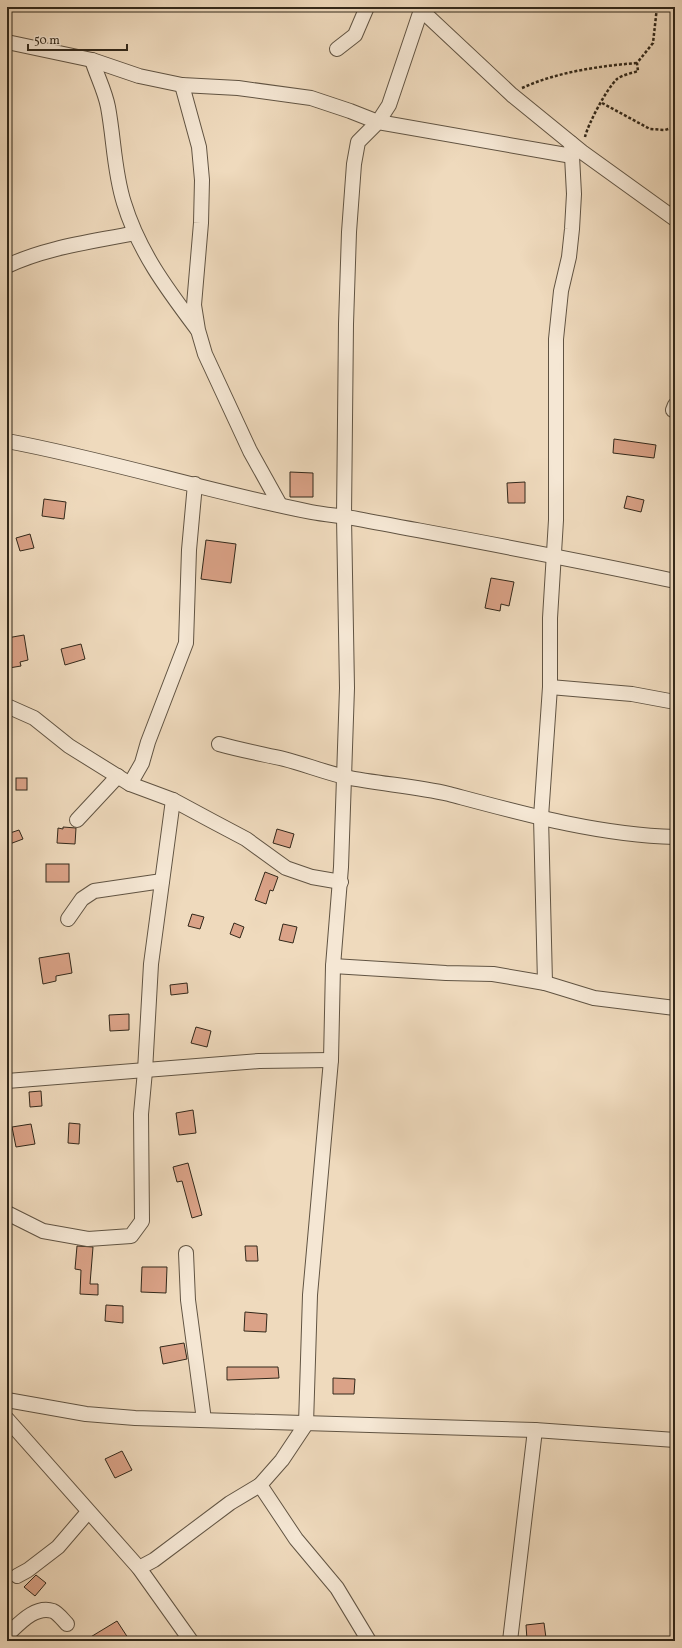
<svg xmlns="http://www.w3.org/2000/svg" width="682" height="1648" font-family="Vollkorn,serif">
<style>
.building{fill:#daa287;stroke:#32281a}
.lines{fill:none;stroke-linecap:round;stroke-linejoin:round}
.minor-casing{stroke:#615443;stroke-width:16}
.path{stroke:#32281a;stroke-width:2.5;stroke-dasharray:3 2;stroke-linecap:butt}
.minor{stroke:#f5e7d4;stroke-width:14}
</style>
<rect width="100%" height="100%" fill="#efdabd"/>
<filter id="stains"><feTurbulence type="fractalNoise" baseFrequency=".005" numOctaves="4"/><feColorMatrix values="0 0 0 0 .2 0 0 0 0 .09 0 0 0 0 .02 0 0 0 .5 -.17"/></filter>
<radialGradient id="worn" r=".72"><stop offset=".6" stop-color="#630" stop-opacity="0"/><stop offset="1" stop-color="#630" stop-opacity=".3"/></radialGradient>
<g class="building">
<path d="M614 439 656 445 654 458 613 453Z"/>
<path d="M290 472 313 473V497H290Z"/>
<path d="M525 482V503H508L507 483Z"/>
<path d="M627 496 644 500 641 512 624 508Z"/>
<path d="M44 499 66 502 64 519 42 516Z"/>
<path d="M30 534 34 548 20 551 16 538Z"/>
<path d="M206 540 236 544 231 583 201 579Z"/>
<path d="M491 578 514 582 509 606 501 604 500 611 485 608Z"/>
<path d="M24 635 28 660 20 662 21 666 9 668 7 638Z"/>
<path d="M81 644 85 659 65 665 61 649Z"/>
<rect x="16" y="778" width="11" height="12"/>
<path d="M63 827 76 828 75 844 57 843 58 828 63 829Z"/>
<path d="M277 829 294 834 290 848 273 843Z"/>
<path d="M19 830 23 839 7 845V834Z"/>
<rect x="46" y="864" width="23" height="18"/>
<path d="M265 872 278 877 273 891 270 890 266 904 255 900Z"/>
<path d="M192 914 204 917 200 929 188 926Z"/>
<path d="M234 923 244 927 240 938 230 934Z"/>
<path d="M283 924 297 927 293 943 279 940Z"/>
<path d="M69 953 72 973 56 976V981L43 984 39 958Z"/>
<path d="M187 983 188 993 171 995 170 985Z"/>
<path d="M129 1014V1030L110 1031 109 1015Z"/>
<path d="M196 1027 211 1031 207 1047 191 1043Z"/>
<path d="M41 1091 42 1106 30 1107 29 1092Z"/>
<path d="M193 1110 196 1133 179 1135 176 1113Z"/>
<path d="M69 1123 80 1124 79 1144 68 1143Z"/>
<path d="M31 1124 35 1144 16 1147 12 1127Z"/>
<path d="M188 1163 202 1215 192 1218 182 1181 177 1182 173 1167Z"/>
<path d="M77 1246 93 1247 90 1284H98V1295L80 1294 81 1270 75 1269Z"/>
<path d="M245 1246H257L258 1261H246Z"/>
<path d="M142 1267H167L166 1293 141 1292Z"/>
<path d="M106 1305 123 1306V1323L105 1321Z"/>
<path d="M245 1312 267 1314 266 1332 244 1331Z"/>
<path d="M184 1343 187 1359 163 1364 160 1347Z"/>
<path d="M227 1367H278L279 1378 227 1380Z"/>
<path d="M333 1378 355 1379 354 1394H333Z"/>
<path d="M122 1451 132 1470 115 1478 105 1459Z"/>
<path d="M36 1575 46 1583 35 1596 24 1587Z"/>
<path d="M117 1621 130 1641H84Z"/>
<path d="M544 1623 546 1638 527 1640 526 1625Z"/>
</g>
<g class="lines">
<g class="minor-casing">
<g id="minor">
<path d="M418 7 512 95 582 152 675 219"/>
<path d="M7 42 92 60 139 76 182 85 238 88 311 98 350 111 378 122 389 105 421 10"/>
<path d="M337 49 355 35 367 7"/>
<path d="M92 60C97 76 105 91 108 107 114 139 114 172 124 203 139 252 167 289 197 329"/>
<path d="M182 85 199 147 202 180 201 223 194 305 198 330 205 354 250 451 280 505"/>
<path d="M7 266C47 247 92 242 135 233"/>
<path d="M673 410 675 405"/>
<path d="M7 441C109 460 209 492 311 512 327 515 343 516 358 519 464 539 570 558 675 581"/>
<path d="M550 687 632 694 675 702"/>
<path d="M7 706 34 718 69 746 130 784 173 800 212 821 246 839 286 868 312 877 341 882"/>
<path d="M219 744C240 750 262 754 284 759 304 764 324 772 345 777 379 784 415 786 449 794 524 814 598 835 675 837"/>
<path d="M130 784 142 763 148 742 186 643 189 550 195 484"/>
<path d="M77 820 118 776"/>
<path d="M68 919 82 899 94 891 162 881"/>
<path d="M333 966 446 973 493 974 545 983 594 998 675 1008"/>
<path d="M545 983 541 817 550 687V618L556 520V339L561 291 569 257 572 229 574 194 572 156"/>
<path d="M7 1081 259 1061 331 1060"/>
<path d="M7 1213 43 1231 88 1239 131 1236 142 1221 141 1114 145 1071 151 964 173 800"/>
<path d="M186 1253 188 1300 204 1420"/>
<path d="M7 1400 86 1414 135 1418 535 1430 675 1440"/>
<path d="M7 1419 139 1568 191 1641"/>
<path d="M139 1568 154 1560 230 1503 260 1485"/>
<path d="M17 1576 28 1570 58 1547 88 1512"/>
<path d="M7 1635C19 1624 35 1605 53 1611 58 1613 63 1620 67 1624"/>
<path d="M369 1641 337 1588 296 1539 260 1485 282 1460 306 1424 310 1295 331 1060 333 966 341 867 347 688 344 517 346 324 349 232 354 164 358 142 378 122 572 156 571 143"/>
<path d="M510 1641 535 1430"/>
</g>
</g>
<g class="path">
<path d="M522 88C557 72 599 66 637 63"/>
<path d="M602 103 650 129 665 130 675 127"/>
<path d="M585 137C588 124 607 88 617 79 622 75 632 73 638 71L637 63 653 43 657 7"/>
</g>
<use href="#minor" class="minor"/>
</g>
<rect width="682" height="1648" fill="none" stroke="#efdabd" stroke-width="24"/>
<rect x="8" y="8" width="666" height="1632" fill="none" stroke="#32281a" stroke-width="2"/>
<rect x="12" y="12" width="658" height="1624" fill="none" stroke="#32281a"/>
<path d="M28 44v6h99v-6" fill="none" stroke="#32281a" stroke-width="2"/>
<text x="34" y="44" font-size="12" fill="#32281a" stroke="#f5e7d4" stroke-width="3" paint-order="stroke">50 m</text>
<rect width="100%" height="100%" filter="url(#stains)"/>
<rect width="100%" height="100%" fill="url(#worn)"/>
</svg>
